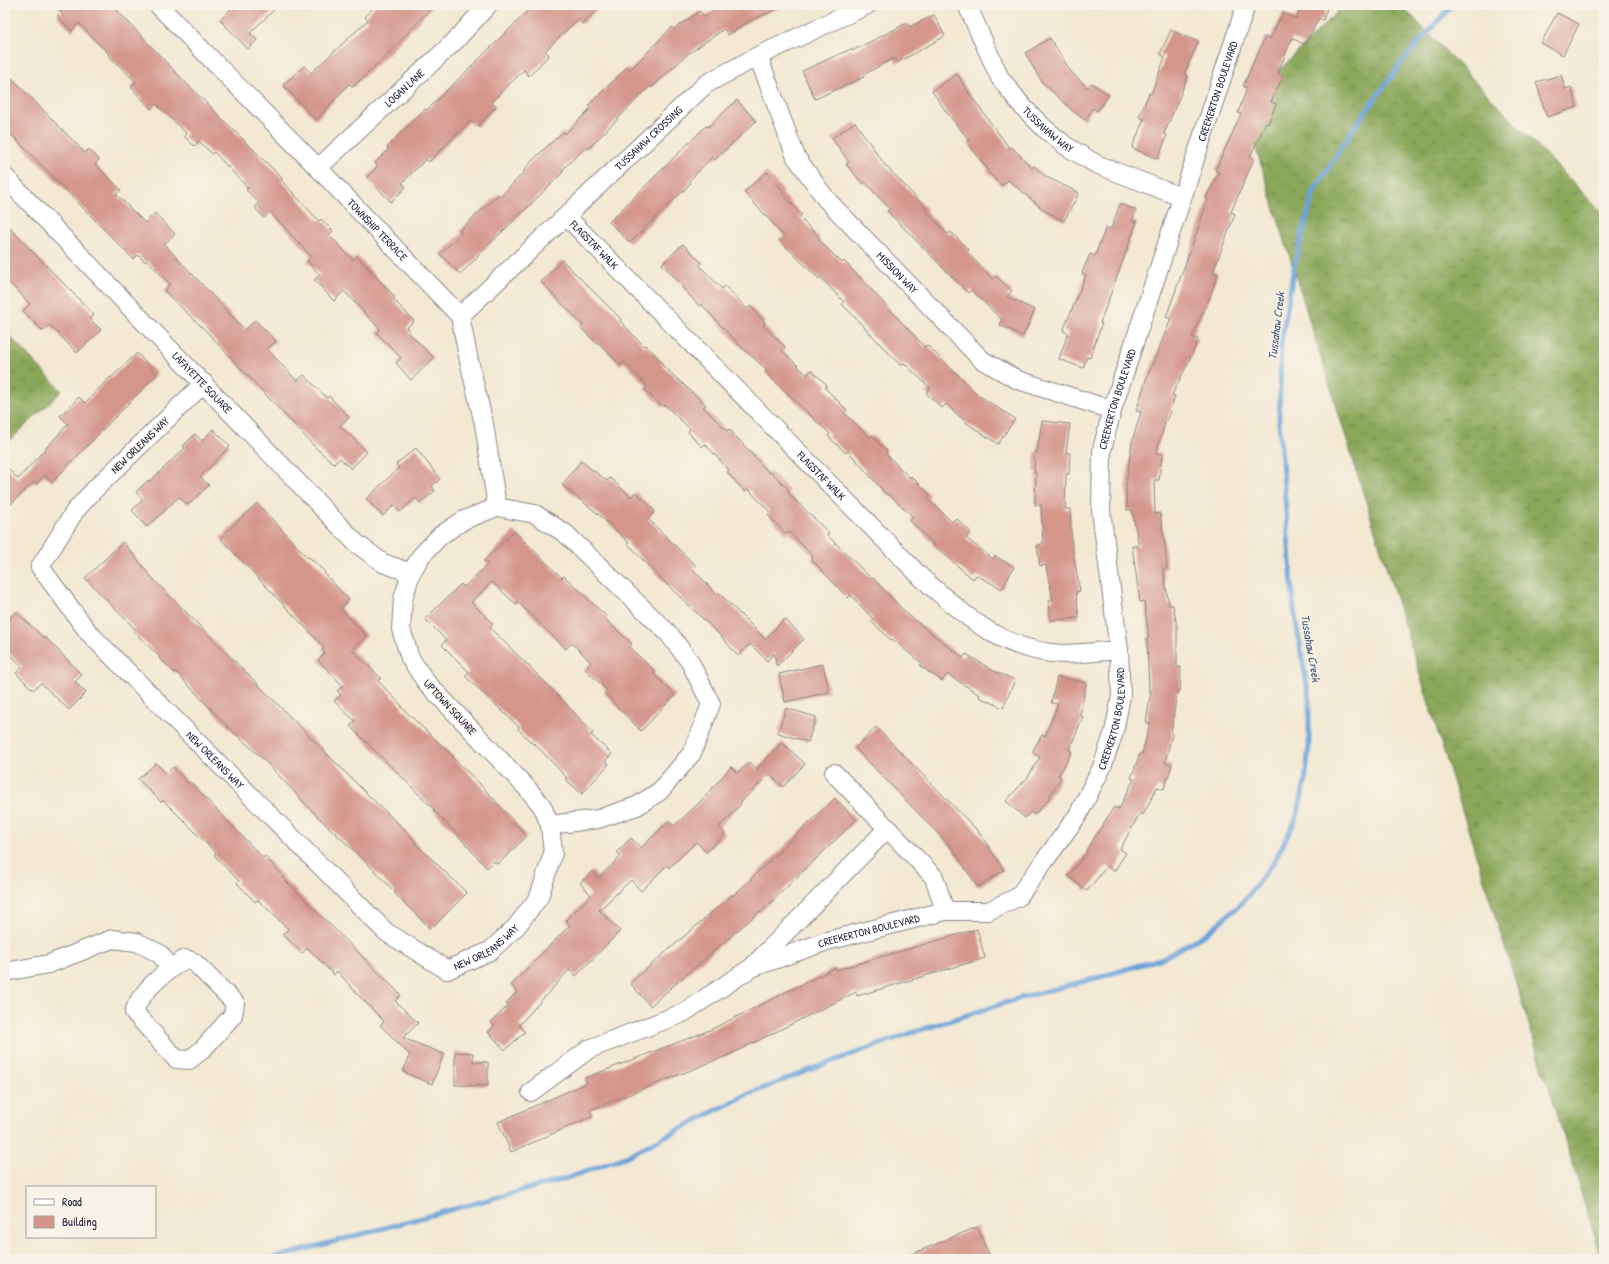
<svg xmlns="http://www.w3.org/2000/svg" width="1609" height="1264" font-family="'Patrick Hand',sans-serif">
<style>
.forest{fill:url(#forest-crowns);stroke:#56644a}
.lines{fill:none;stroke-linecap:round;stroke-linejoin:round}
.stream{stroke:#6aa2d9;stroke-width:5}
.building{fill:#d4958b}
.minor-casing{stroke:#8a8586;stroke-width:20}
.minor{stroke:#fff;stroke-width:18}
.labels{text-anchor:middle;dominant-baseline:central;stroke-width:3;stroke-linejoin:round;paint-order:stroke}
.street-label{font-size:11px;fill:#22223b;stroke:#f7f3e8}
.water-label{font-size:12px;font-style:italic;fill:#3f557a;stroke:#f7f3e8}
</style>
<defs>
<pattern id="forest-crowns" width="20" height="18" patternUnits="userSpaceOnUse"><rect width="20" height="18" fill="#8ba75a"/><path d="M2 6a3 3 0 1 1 6 0M12 15a3 3 0 1 1 6 0" fill="none" stroke="#71884c"/></pattern>
</defs>
<rect width="100%" height="100%" fill="#f7f3e8"/>
<filter id="ink" filterUnits="userSpaceOnUse"><feTurbulence type="fractalNoise" baseFrequency=".025" numOctaves="2"/><feDisplacementMap in="SourceGraphic" scale="8" xChannelSelector="R" yChannelSelector="G"/><feConvolveMatrix kernelMatrix="1 2 1 2 8 2 1 2 1" color-interpolation-filters="sRGB"/></filter>
<filter id="wash" filterUnits="userSpaceOnUse"><feTurbulence type="fractalNoise" baseFrequency=".012" numOctaves="4" result="noise"/><feDisplacementMap in="SourceGraphic" scale="16" xChannelSelector="R" yChannelSelector="G"/><feGaussianBlur stdDeviation="0.9" result="paint"/><feColorMatrix in="noise" values="0 0 0 0 0 0 0 0 0 0 0 0 0 0 0 0 0 1.4 0 .05"/><feComposite in="paint" operator="in"/></filter>
<g filter="url(#wash)">
<rect width="100%" height="100%" fill="#f3e8d1"/>
<g class="forest">
<path d="M1344 5H1401L1604 215V1259H1602L1243 107Z"/>
<path d="M5 331 62 391 5 445Z"/>
</g>
<g class="lines">
<path class="stream" d="M270 1259 568 1178 625 1157 744 1096 817 1067 911 1033 1017 999 1100 977 1163 958 1206 934 1242 903 1274 862 1296 819 1305 783 1309 746V697L1294 610 1279 424 1281 343 1294 267 1314 191 1350 133 1402 62 1452 5"/>
</g>
<g id="blocks">
<g class="building">
<path d="M56 5H112L182 79 282 178 281 180 319 221 321 219 333 231 329 235 353 260 357 256 395 297 393 299 414 321 406 328 410 331 408 332 434 358 411 380 396 363 401 358 377 333 380 329 344 291 334 301 314 280 320 275 307 261 311 256 270 212 264 218 255 208 259 203 246 190 248 188 214 152 212 154 199 141 194 146 184 136 187 134 156 104 151 109 131 87 136 82 108 55 109 54 79 23 72 31 57 16 62 11Z"/>
<path d="M235 5H279L250 33 257 40 248 49 220 20Z"/>
<path d="M376 5H434L389 53 353 87 349 84 316 120 283 85 304 66 311 73 368 20 365 17Z"/>
<path d="M534 5H602L582 24 578 19 545 51 549 55 529 76 524 70 491 102 496 107 477 127 470 121 429 162 426 159 402 183 406 187 391 202 367 177 378 166 375 163 389 149 387 147 425 109 427 110Z"/>
<path d="M722 5H787L751 20 728 35 724 29 688 54 651 88 650 86 588 149 586 147 562 170 564 171 526 209 477 256 478 257 460 274 440 254 462 233 459 231 499 194 501 196 525 171 524 169 543 150 563 132 565 134 591 108 589 105 627 67 630 70 672 27 674 29 700 11 704 17Z"/>
<path d="M1287 5H1328L1323 20 1319 18 1305 45 1292 38 1278 73 1283 76 1271 102 1276 104 1268 124 1266 123 1250 157 1254 159 1231 212 1235 214 1213 272 1218 273 1211 294 1192 337 1198 339 1190 359 1172 395 1175 396 1167 420H1166L1156 453 1162 454 1159 480H1154L1155 514 1160 513 1164 536 1167 568 1163 569 1169 605H1173L1177 626V667H1181L1180 691H1177L1171 733 1172 734 1165 763 1172 765 1164 789 1157 787 1143 815 1140 813 1120 849 1126 853 1114 871 1107 866 1087 891 1068 876 1087 852 1086 851 1114 807 1119 809 1134 779 1131 778 1140 754H1142L1150 723 1146 722 1151 691H1149L1147 638H1149L1144 601 1140 602 1132 546H1139L1132 510H1127L1126 484 1132 442 1141 412 1136 411 1146 380 1171 319 1166 317 1198 229 1208 199 1206 198 1219 172 1215 171 1241 114 1238 113 1247 88 1243 86 1265 37 1270 39 1283 13 1296 19 1299 11 1287 7Z"/>
<path d="M1557 13 1579 24 1563 55 1541 43Z"/>
<path d="M934 15 945 36 897 63 894 58 863 75 864 77 815 99 802 71 851 49 852 51 907 23 910 27Z"/>
<path d="M1171 30 1198 42 1184 74 1188 76 1164 134 1167 135 1158 159 1132 148 1144 119 1139 117 1149 93 1151 94 1165 57 1160 54Z"/>
<path d="M1050 38 1071 72 1088 88 1091 83 1109 95 1097 111 1093 108 1085 120 1073 111 1042 82 1025 53Z"/>
<path d="M5 71 85 153 89 149 99 160 95 164 121 190 116 194 145 223 155 213 175 234 164 244 245 330 255 320 276 341 267 349 297 381 304 375 327 398 329 396 349 417 340 426 367 452 351 469 340 458 334 464 315 447 204 329 164 291 170 284 147 260 145 262 138 255 133 259 5 128Z"/>
<path d="M957 74 971 96 1010 149 1012 147 1032 168 1034 166 1045 176 1079 193 1064 221 1045 211 1008 180 1002 186 987 171 988 170 968 143 970 141 947 113 932 91Z"/>
<path d="M1561 75 1565 89 1571 87 1577 107 1547 117 1536 82Z"/>
<path d="M737 100 756 121 715 160 712 157 689 181 691 183 630 243 609 222 706 126 708 127Z"/>
<path d="M855 122 885 165 927 209 926 211 948 234 951 232 969 250 967 252 993 279 996 276 1012 291 1007 297 1035 310 1023 336 1000 325 1002 320 971 290 968 293 887 211 890 209 865 182 863 184 846 164 849 162 832 138Z"/>
<path d="M767 172 784 192 782 193 802 215 799 217 820 238 818 239 842 263 844 261 925 347 927 345 978 395 1015 419 998 444 968 424 946 404 942 408 926 393 930 388 904 363 901 366 842 304 844 302 820 277 819 279 779 240 784 236 744 192Z"/>
<path d="M1120 204 1136 210 1132 221 1137 222 1100 323H1102L1090 358 1087 357 1083 368 1059 359 1068 333 1063 331 1086 275 1082 273 1090 254 1095 256 1106 227 1111 229Z"/>
<path d="M5 223 94 315 90 319 101 330 77 353 50 325 43 331 23 311 30 304 5 278Z"/>
<path d="M683 244 702 263 699 265 722 289 725 286 747 309 750 306 765 322 763 325 785 347 782 350 807 375 811 370 827 385 825 388 847 410 844 413 870 438 872 435 887 451 885 453 910 478 911 476 930 495 927 498 952 522 956 518 971 532 966 538 993 559 995 556 1014 567 1002 589 976 575 973 579 932 544 933 543 910 521 913 517 889 494 887 495 848 451 846 453 828 436 830 434 765 372 767 370 737 343 701 304 699 306 682 287 683 286 662 264Z"/>
<path d="M562 260 621 319 620 321 644 346 646 345 663 363 662 365 706 405 703 407 727 431 729 429 769 473 771 472 789 490 787 492 829 533 827 535 872 579 873 578 906 613 963 658 966 654 994 671 1015 680 1003 708 979 697 980 695 947 674 942 681 920 666 922 663 892 639 891 640 871 621 873 619 851 595 848 598 811 559 813 556 789 532 786 534 768 515 770 512 748 489 745 492 727 472 729 470 705 444 702 447 688 432 690 429 665 405 663 407 644 389 647 386 624 362 620 365 598 342 597 344 581 328 583 325 541 282Z"/>
<path d="M137 353 157 374 52 482 44 475 36 484 34 482 11 504 5 498V465L18 479 68 424 60 416 79 397 85 403 110 377 111 378Z"/>
<path d="M1042 421 1070 424 1066 453H1070L1069 474H1066L1065 509H1070L1072 547 1080 591 1076 592 1079 618 1051 620 1049 601 1053 600 1046 565 1040 566 1037 545 1043 544 1041 505H1035L1036 472H1034L1035 452H1037Z"/>
<path d="M213 429 230 446 200 477 209 485 188 505 179 497 147 527 132 510 143 500 136 492 148 480 149 482 185 448 183 446 195 434 202 441Z"/>
<path d="M416 448 440 479 432 486 435 491 420 503 416 498 400 512 394 505 383 516 366 499 399 468 396 464Z"/>
<path d="M581 461 607 481 610 478 631 497 636 492 655 511 648 519 696 566 693 569 717 595 719 593 765 639 785 619 804 639 777 666 774 653 767 661 750 644 738 656 720 635 660 578 628 544 629 543 602 517 562 485Z"/>
<path d="M257 503 308 558 309 557 325 572 324 573 349 600 340 608 367 636 352 650 381 678 378 681 402 706 401 707 454 757 453 758 480 784 527 836 498 864 494 861 487 868 453 830 433 810 434 809 350 726 355 721 334 701 341 695 337 691 343 686 318 660 325 653 322 649 324 647 220 538Z"/>
<path d="M514 531 562 578 564 576 607 617 605 619 632 644 629 647 656 672 654 674 675 695 641 731 604 693 607 690 585 669 591 662 572 643 566 649 518 602 516 604 492 582 471 602 493 624 489 627 544 681 593 733 591 735 612 754 605 761 609 764 582 794 565 779 567 778 534 743 533 744 518 729 519 727 465 676 469 672 442 645 446 640 425 619 461 584 464 587 488 564 484 561Z"/>
<path d="M123 542 154 580 367 794 407 832 416 842 415 843 467 893 431 929 395 894 396 893 369 865 318 817 265 761 226 725 176 672 175 673 159 658 160 657 133 631 135 629 85 578Z"/>
<path d="M16 612 44 638 45 637 82 675 75 682 86 693 69 710 41 683 33 690 16 673 22 667 5 648V623Z"/>
<path d="M823 664 829 692 785 702 779 674Z"/>
<path d="M1057 677 1086 683 1080 716 1083 717 1069 750 1072 752 1058 776 1061 777 1047 801 1034 815 1031 812 1025 818 1006 801 1028 777 1040 757 1032 752 1042 735 1045 736 1058 704 1051 703Z"/>
<path d="M786 708 816 717 808 742 778 733Z"/>
<path d="M876 727 978 831 1004 870 978 887 951 847 855 748Z"/>
<path d="M782 742 805 764 783 787 770 774 740 803 741 804 719 827 725 834 706 852 696 842 669 868 667 865 641 891 631 880 599 910 620 931 576 976 569 970 519 1025 525 1032 505 1050 488 1032 494 1026 491 1022 509 1005 506 1003 517 992 511 985 570 925 566 920 591 895 580 883 592 871 598 878 621 856 617 852 631 838 641 848 669 821 674 826 700 802 731 767 737 773 750 762 757 769Z"/>
<path d="M156 763 166 774 173 767 188 783 190 782 263 858 265 856 283 876 282 877 401 995 395 1001 418 1023 403 1038 444 1054 432 1084 403 1072 410 1055 380 1025 384 1021 360 997 337 971 334 975 308 948 302 953 283 934 288 929 258 900 255 902 237 883 239 881 214 855 216 853 163 800 161 802 138 779Z"/>
<path d="M835 798 856 820 760 913 759 912 650 1006 630 983 732 895 733 896Z"/>
<path d="M977 929 985 958 857 996 856 992 729 1055 590 1110 593 1116 511 1152 498 1122 587 1083 585 1078 710 1030 835 968 836 970Z"/>
<path d="M455 1052 473 1053V1062H488V1086L455 1085Z"/>
<path d="M977 1227 991 1259H900Z"/>
</g>
</g>
</g>
<g filter="url(#ink)">
<use href="#blocks" fill-opacity="0" stroke="#8a8586" stroke-width="1"/>
<g class="lines">
<g class="minor-casing">
<g id="minor">
<path id="s1" d="M158 5 318 168 460 316 469 361 484 424 497 507"/>
<path id="s2" d="M967 5 1000 78 1023 107 1044 128 1066 146 1096 164 1181 197"/>
<path id="s3" d="M758 56 796 157 826 199 982 360 1018 380 1112 410"/>
<path id="s4" d="M318 168 455 41 488 5"/>
<path id="s5" d="M5 177 356 543 383 563 411 573"/>
<path id="s6" d="M567 217 923 579C966 616 1003 652 1064 654 1082 654 1101 651 1119 650"/>
<path id="s7" d="M460 316 706 84 758 56 867 5"/>
<path id="s8" d="M204 383 94 490 75 511 40 567 89 633 386 932 447 970 490 951 516 927 539 897 553 853 550 825"/>
<path d="M497 507 535 514 566 534 669 634 690 662 711 704 692 753 660 791 637 806 598 819 550 825 542 806 526 787 426 682 410 658 401 629 403 599 411 573 421 556 441 535 464 520Z"/>
<path d="M834 773 934 877 945 911"/>
<path d="M185 959 194 962 235 1003 233 1015 202 1050 189 1060 176 1059 134 1012C140 991 167 970 185 959Z"/>
<path d="M754 965 888 828"/>
<path d="M5 972 49 964 112 939 137 942 160 954 170 968"/>
<path id="s9" d="M531 1092 589 1049 683 1013 751 968 827 941 945 911H988L1018 897 1078 815 1102 767 1114 732 1121 696 1119 650 1101 510 1102 450 1112 410 1246 5"/>
</g>
</g>
<use href="#minor" class="minor"/>
</g>
</g>
<g class="labels">
<g class="street-label">
<text stroke="none"><textPath href="#s4" startOffset="118">LOGAN LANE</textPath></text>
<text stroke="none"><textPath href="#s9" startOffset="1386">CREEKERTON BOULEVARD</textPath></text>
<text stroke="none"><textPath href="#s2" startOffset="151">TUSSAHAW WAY</textPath></text>
<text stroke="none"><textPath href="#s7" startOffset="259">TUSSAHAW CROSSING</textPath></text>
<text stroke="none"><textPath href="#s1" startOffset="314">TOWNSHIP TERRACE</textPath></text>
<text stroke="none"><textPath href="#s6" startOffset="39">FLAGSTAF WALK</textPath></text>
<text stroke="none"><textPath href="#s3" startOffset="262">MISSION WAY</textPath></text>
<text stroke="none"><textPath href="#s5" startOffset="285">LAFAYETTE SQUARE</textPath></text>
<text stroke="none"><textPath href="#s9" startOffset="1062">CREEKERTON BOULEVARD</textPath></text>
<text transform="translate(140 445) rotate(-44)">NEW ORLEANS WAY</text>
<text stroke="none"><textPath href="#s6" startOffset="363">FLAGSTAF WALK</textPath></text>
<text transform="translate(450 707) rotate(47)">UPTOWN SQUARE</text>
<text stroke="none"><textPath href="#s9" startOffset="738">CREEKERTON BOULEVARD</textPath></text>
<text stroke="none"><textPath href="#s8" startOffset="509">NEW ORLEANS WAY</textPath></text>
<text stroke="none"><textPath href="#s9" startOffset="378">CREEKERTON BOULEVARD</textPath></text>
<text stroke="none"><textPath href="#s8" startOffset="869">NEW ORLEANS WAY</textPath></text>
</g>
<g class="water-label">
<text transform="translate(1276 326) rotate(-83)">Tussahaw Creek</text>
<text transform="translate(1311 648) rotate(80)">Tussahaw Creek</text>
</g>
</g>
<rect width="1609" height="1264" fill="none" stroke="#f7f3e8" stroke-width="20"/>
<rect x="26" y="1186" width="130" height="52" fill="#f7f3e8" stroke="#a29fa3"/>
<rect x="34" y="1199" width="20" height="6" fill="#ffffff" stroke="#a29fa3"/>
<text x="62" y="1206" font-size="12" fill="#22223b">Road</text>
<rect x="34" y="1216" width="20" height="12" fill="#d4958b" stroke="#a29fa3"/>
<text x="62" y="1226" font-size="12" fill="#22223b">Building</text>
</svg>
